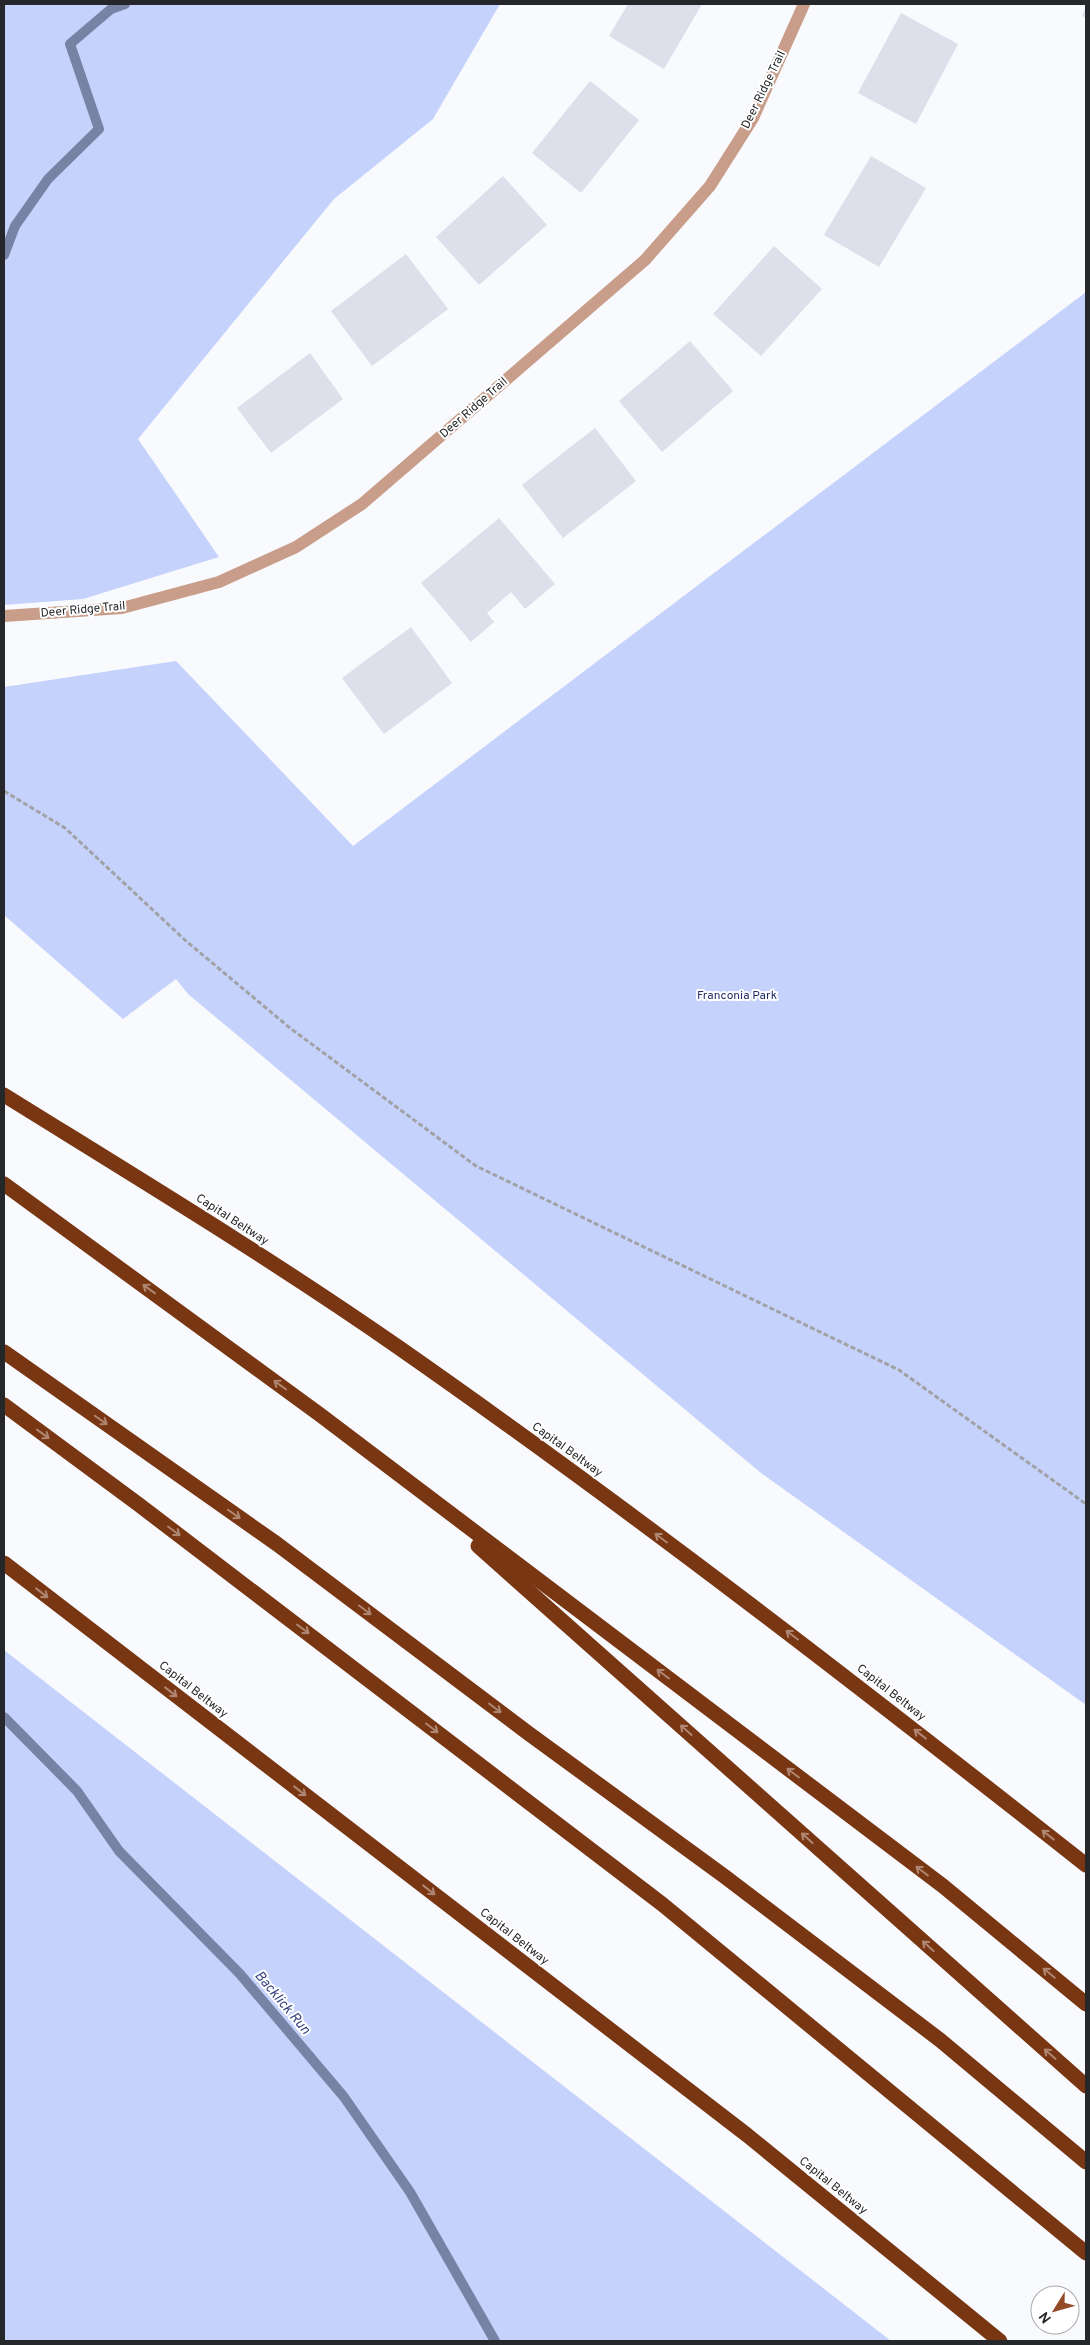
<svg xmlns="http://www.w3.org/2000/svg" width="1090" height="2345" font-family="Overpass,sans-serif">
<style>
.green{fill:#c5d2fc}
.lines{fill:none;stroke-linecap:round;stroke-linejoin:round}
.stream{stroke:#7782a4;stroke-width:10}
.building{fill:#dde0ea}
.path{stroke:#a1a2a6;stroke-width:3;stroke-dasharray:5 2.5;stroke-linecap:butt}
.minor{stroke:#c89d89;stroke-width:12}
.highway{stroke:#793613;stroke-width:15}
.oneway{stroke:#af8671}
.labels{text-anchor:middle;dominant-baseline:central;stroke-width:4;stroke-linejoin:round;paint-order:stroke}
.street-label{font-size:12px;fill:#26272a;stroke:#fff}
.park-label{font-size:12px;fill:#232e67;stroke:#fff}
.water-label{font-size:14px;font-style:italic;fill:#35437e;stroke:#fff}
</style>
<rect width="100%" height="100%" fill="#f9fafe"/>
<g class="green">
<path d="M4 4H500L433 119 334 199 138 439 219 557 83 599 4 605Z"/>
<path d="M1086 292V1705L761 1473 188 994 176 979 123 1019 4 915V687L176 661 353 846Z"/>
<path d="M4 1650 891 2341H4Z"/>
</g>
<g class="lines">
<g class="stream">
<path d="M4 255 15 226 48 179 99 129 70 44 111 9 125 4"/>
<path d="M4 1717 77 1791 119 1851 240 1974 344 2097 410 2192 495 2341"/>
</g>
</g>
<g class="building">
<path d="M628 4H702L664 69 609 36Z"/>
<path d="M1086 6V18L1082 16Z"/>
<path d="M901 13 958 44 916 124 858 93Z"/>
<path d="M590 81 639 120 581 193 532 153Z"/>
<path d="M871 156 926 188 879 267 824 235Z"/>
<path d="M503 176 547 225 479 285 436 237Z"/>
<path d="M774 246 822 289 761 356 713 314Z"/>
<path d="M406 254 448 309 372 366 331 311Z"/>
<path d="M690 341 733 391 662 452 619 401Z"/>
<path d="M310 353 343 399 271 453 237 408Z"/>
<path d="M595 428 636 481 563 538 522 485Z"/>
<path d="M499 518 555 584 525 609 511 592 487 613 494 622 471 642 421 583Z"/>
<path d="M411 627 452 683 384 734 342 678Z"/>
</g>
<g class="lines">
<path class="path" d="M4 791 65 828 186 941 290 1028 476 1166 899 1370 1086 1504"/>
<path class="minor" d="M4 616 122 608 219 582 296 547 362 504 645 260 710 186 753 118 804 4"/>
<g class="highway">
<path d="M4 1095C136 1177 270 1258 398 1347 633 1511 860 1687 1086 1865"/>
<path d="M4 1184 319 1414 943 1886 1086 2004"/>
<path d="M4 1352 277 1544 528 1733 724 1876 940 2040 1086 2162"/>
<path d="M4 1405 138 1504 662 1904 1086 2253"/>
<path d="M478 1546 1086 2086"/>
<path d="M4 1563 747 2135 1000 2341"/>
</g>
</g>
<defs><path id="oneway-shaft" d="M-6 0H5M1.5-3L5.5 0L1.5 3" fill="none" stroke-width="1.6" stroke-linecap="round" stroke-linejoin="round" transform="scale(1.25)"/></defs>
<g class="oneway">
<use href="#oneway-shaft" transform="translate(149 1289) rotate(-144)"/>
<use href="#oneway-shaft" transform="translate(280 1385) rotate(-144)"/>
<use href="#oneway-shaft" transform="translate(101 1420) rotate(35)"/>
<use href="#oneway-shaft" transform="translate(43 1434) rotate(36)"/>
<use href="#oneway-shaft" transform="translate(234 1514) rotate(35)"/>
<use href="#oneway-shaft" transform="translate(174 1531) rotate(37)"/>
<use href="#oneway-shaft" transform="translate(661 1538) rotate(-143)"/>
<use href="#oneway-shaft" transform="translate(42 1593) rotate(38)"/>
<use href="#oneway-shaft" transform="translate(365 1610) rotate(37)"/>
<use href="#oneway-shaft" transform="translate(303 1629) rotate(37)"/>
<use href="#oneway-shaft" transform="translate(792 1635) rotate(-143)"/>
<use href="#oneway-shaft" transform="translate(663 1674) rotate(-143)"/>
<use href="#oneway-shaft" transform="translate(171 1692) rotate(38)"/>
<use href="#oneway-shaft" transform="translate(495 1708) rotate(37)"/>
<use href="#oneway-shaft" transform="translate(432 1728) rotate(37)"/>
<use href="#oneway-shaft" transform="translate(686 1730) rotate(-138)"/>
<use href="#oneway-shaft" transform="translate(920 1734) rotate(-142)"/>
<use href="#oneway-shaft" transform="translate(793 1773) rotate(-143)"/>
<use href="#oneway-shaft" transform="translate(300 1791) rotate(38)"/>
<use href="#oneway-shaft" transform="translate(1048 1835) rotate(-142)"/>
<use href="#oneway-shaft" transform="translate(807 1838) rotate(-138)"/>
<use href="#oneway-shaft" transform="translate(922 1871) rotate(-143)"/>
<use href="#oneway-shaft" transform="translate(429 1890) rotate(38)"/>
<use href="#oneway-shaft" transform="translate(928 1946) rotate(-138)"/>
<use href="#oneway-shaft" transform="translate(1049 1973) rotate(-141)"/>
<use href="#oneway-shaft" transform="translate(1050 2054) rotate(-139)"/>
</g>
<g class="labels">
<g class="street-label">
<text transform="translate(764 90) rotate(-64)">Deer Ridge Trail</text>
<text transform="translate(474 408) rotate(-41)">Deer Ridge Trail</text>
<text transform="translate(83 610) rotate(-5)">Deer Ridge Trail</text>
<text transform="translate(232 1220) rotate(33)">Capital Beltway</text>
<text transform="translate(567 1450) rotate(36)">Capital Beltway</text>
<text transform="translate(193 1690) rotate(38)">Capital Beltway</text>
<text transform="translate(891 1693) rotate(38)">Capital Beltway</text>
<text transform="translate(514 1937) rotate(38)">Capital Beltway</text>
<text transform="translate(833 2186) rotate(39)">Capital Beltway</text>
</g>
<g class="park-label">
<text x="737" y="996">Franconia Park</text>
</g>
<g class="water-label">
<text transform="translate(282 2003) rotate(50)">Backlick Run</text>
</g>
</g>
<rect width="1090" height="2345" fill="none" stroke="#26272a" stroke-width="10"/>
<g transform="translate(1055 2310) rotate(233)"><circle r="24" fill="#ffffff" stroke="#a8a9aa"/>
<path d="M0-4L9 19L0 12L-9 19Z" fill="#924a27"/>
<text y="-8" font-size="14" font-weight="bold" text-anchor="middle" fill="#26272a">N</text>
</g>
</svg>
